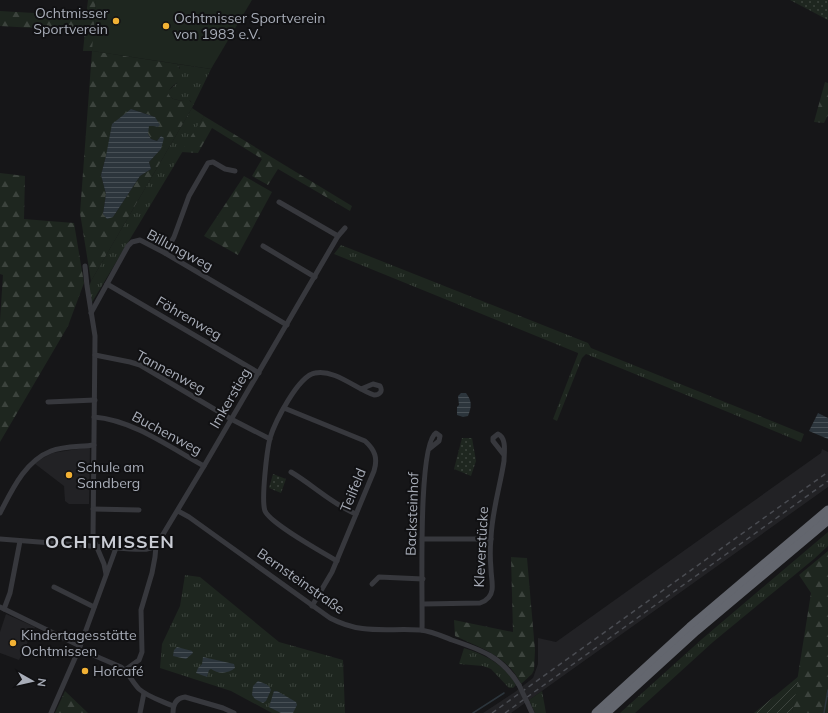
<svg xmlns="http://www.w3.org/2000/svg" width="828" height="713" font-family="Mulish,sans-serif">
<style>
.built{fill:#222225}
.grass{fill:url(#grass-tufts)}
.forest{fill:url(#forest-firs);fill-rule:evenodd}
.park{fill:url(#park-dots)}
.garden{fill:url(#garden-furrows)}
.pitch{fill:#1e261f}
.water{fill:url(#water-rules)}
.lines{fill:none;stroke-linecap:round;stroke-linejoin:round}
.stream{stroke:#2c353c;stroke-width:1.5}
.street{stroke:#37383d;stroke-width:5}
.highway{stroke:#63666e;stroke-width:9}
.rail{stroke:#4a4c52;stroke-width:1.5;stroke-dasharray:5 4;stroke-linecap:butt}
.street-bridge{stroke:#37383d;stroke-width:5}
.poi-dot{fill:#f2b134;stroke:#111113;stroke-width:1.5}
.labels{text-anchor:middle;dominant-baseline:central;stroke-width:4;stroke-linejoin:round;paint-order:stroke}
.poi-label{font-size:14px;fill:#a8adb8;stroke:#111113;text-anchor:start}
.street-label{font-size:14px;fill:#a8adb8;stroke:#111113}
.district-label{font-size:18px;font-weight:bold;letter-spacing:1px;fill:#c9ccd4;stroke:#111113}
</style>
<defs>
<pattern id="grass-tufts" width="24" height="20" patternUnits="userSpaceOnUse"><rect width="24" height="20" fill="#1e261f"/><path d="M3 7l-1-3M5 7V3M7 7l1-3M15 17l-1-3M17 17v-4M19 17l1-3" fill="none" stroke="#3c433d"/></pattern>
<pattern id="forest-firs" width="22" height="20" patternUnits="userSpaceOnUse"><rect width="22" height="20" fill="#1e261f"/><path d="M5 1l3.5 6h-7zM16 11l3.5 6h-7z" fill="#3c433d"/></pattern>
<pattern id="park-dots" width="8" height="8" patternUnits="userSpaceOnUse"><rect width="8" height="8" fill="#1e261f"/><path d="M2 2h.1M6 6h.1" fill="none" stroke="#3c433d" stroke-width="1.8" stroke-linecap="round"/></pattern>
<pattern id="garden-furrows" width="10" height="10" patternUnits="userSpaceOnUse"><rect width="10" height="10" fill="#1e261f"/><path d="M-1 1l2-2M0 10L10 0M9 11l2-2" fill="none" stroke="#3c433d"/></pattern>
<pattern id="water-rules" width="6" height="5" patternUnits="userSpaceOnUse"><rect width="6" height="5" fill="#2c353c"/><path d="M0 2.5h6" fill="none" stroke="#485056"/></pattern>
</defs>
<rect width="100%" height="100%" fill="#161618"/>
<g class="built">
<path d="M90 447 89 504H69L65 501 64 486 34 463 52 453Z"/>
<path d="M822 449 828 452V487L511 713H483L515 692 533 678 538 664V638L556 642 821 453Z"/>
<path d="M6 614 35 627 19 660 0 653V632Z"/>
</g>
<g class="grass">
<path d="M177 64 211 69 192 108 204 116 88 309 89 287 91 281 192 108 191 101C182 98 173 104 168 93V91L177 83 180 68Z"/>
<path d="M341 245 588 343 591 348 804 434 801 442 586 354 582 358 557 421 553 419 578 354V353L334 254Z"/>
<path d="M828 532V546L814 559 713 642 635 713H620L702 639Z"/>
<path d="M185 575 200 577 279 642 343 660 345 713H272L231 691 160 668 162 644 180 606Z"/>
<path d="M464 648C486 655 505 665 516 685L513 688H509L491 669 483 666 459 664Z"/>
<path d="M542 691 546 713H535L529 700Z"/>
</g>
<g class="forest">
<path d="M88 0H96L93 51 177 64C190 84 172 80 168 93 172 102 180 100 189 100L192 103V108L91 281 80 213 92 51H83L85 31 0 26V11L86 16ZM131 109 155 117 153 126H148V134L151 139 157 141 161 136V149L149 162 151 169 140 176 113 217 103 214 106 194 101 175 106 156Z"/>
<path d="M825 82 828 83V115L824 123 814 122Z"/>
<path d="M204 116 352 206 350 211 278 169 268 185 252 176 262 159 212 128 198 153 181 152Z"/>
<path d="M0 173 25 176 24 219 74 223 84 283 68 326 0 442V320L3 275 0 274Z"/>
<path d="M244 176 272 192 238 255 204 236Z"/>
<path d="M828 551V713H792L811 593 799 575Z"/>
<path d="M511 557 527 558 535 650 534 670 532 674 521 684C507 655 482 649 455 636L454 620 513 632Z"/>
<path d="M65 691 88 713H55Z"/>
</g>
<g class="park">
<path d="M790 0H828V20Z"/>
<path d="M462 438H472L476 461 471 476 454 469Z"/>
<path d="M273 474 286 479 281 493 269 488Z"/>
</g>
<path class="garden" d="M799 676 792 713H754Z"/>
<path class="pitch" d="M96 0H252L211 69 92 51Z"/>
<g class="water">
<path d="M131 109 155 117 160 125 158 127 153 126H149L148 134 151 139 157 141 161 136 164 138 161 149 149 162 151 169 140 176 113 217 107 219 103 214 106 194 101 175 106 156 112 124Z"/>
<path d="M461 393H466C472 401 472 406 468 416L463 417 457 415V407L459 405 458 396Z"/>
<path d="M818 413 828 418V439L809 431Z"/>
<path d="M177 647 192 651 193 653 186 659 173 656 174 650Z"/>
<path d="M203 657 234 664 235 668C228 674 218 674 211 669L209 670 207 677 196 673 198 668 202 664Z"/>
<path d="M258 681C263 683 269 684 271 690L266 701 263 703 255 699 252 695 253 686Z"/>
<path d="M274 691H277L296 702 297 705 293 713H281L269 707Z"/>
</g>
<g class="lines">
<g class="stream">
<path d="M473 713 504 693"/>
<path d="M824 713 828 690"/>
</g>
<g class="street">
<path d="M279 202 338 236"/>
<path d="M263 246 315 277"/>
<path d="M165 253 174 237 189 196 208 163 213 162 225 169 235 171"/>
<path d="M85 266 87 286 95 336 93 538 104 564 106 574"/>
<path d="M107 284 259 373"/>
<path d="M91 313 128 246 132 242 140 240 165 253 287 325"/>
<path d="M95 355 130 362 140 365 231 419 270 439"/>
<path d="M48 402 95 400"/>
<path d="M284 408 365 441C375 450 378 458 374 471L332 572 312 606"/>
<path d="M94 417C133 420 171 448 204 466"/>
<path d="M291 472C313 485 332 504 356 514"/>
<path d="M93 509 139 510"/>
<path d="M178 511 189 517 330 618C362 635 386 628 420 630 431 631 442 636 452 640 482 650 502 657 519 685"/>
<path d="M0 513C12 490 25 461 51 451 64 446 80 447 94 445"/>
<path d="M0 539 130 549C139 549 148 551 156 546L204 466 338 236 345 228"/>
<path d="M422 539H491"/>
<path d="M337 561C322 552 271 524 265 511 261 500 267 450 270 438 275 422 298 376 315 373 335 369 356 389 374 395 380 395 383 391 380 386L373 384 361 389"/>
<path d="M372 584 379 577 423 579"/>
<path d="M54 587 94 607"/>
<path d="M423 604 480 603C486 601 491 597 492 590 493 583 491 576 491 569 490 558 490 548 491 538 492 511 500 487 504 461 504 453 507 438 498 434L493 438V441L504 455"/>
<path d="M0 607 80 646"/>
<path d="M4 609 10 593 20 541"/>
<path d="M422 630C423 602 417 444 436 433L440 436 439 441 429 449"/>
<path d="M79 649 121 667C129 673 132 682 139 689 148 697 162 701 173 706"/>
<path d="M125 670 139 660 142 652 141 610 152 573 155 557 156 546"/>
<path d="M527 702 532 713"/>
<path d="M51 713 79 649 116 548"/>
<path d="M140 713 144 693"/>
<path d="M173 713C173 705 176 698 185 697L223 708 234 713"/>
</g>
<g class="highway">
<path d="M596 713 690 627 828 510"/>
<path d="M606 713 696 631 828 520"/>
</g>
<g class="rail">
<path d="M492 713 828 472"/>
<path d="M505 713 828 481"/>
</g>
<path class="street-bridge" d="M519 685 527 702"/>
</g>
<g class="poi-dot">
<circle cx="116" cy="21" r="4"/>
<circle cx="166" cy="26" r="4"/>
<circle cx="69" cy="475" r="4"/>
<circle cx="13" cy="643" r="4"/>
<circle cx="85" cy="671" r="4"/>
</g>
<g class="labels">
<g class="poi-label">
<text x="108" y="13" text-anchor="end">Ochtmisser<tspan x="108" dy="16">Sportverein</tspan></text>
<text x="174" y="18">Ochtmisser Sportverein<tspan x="174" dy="16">von 1983 e.V.</tspan></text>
<text x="77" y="467">Schule am<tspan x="77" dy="16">Sandberg</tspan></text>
<text x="21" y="635">Kindertagesstätte<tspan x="21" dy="16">Ochtmissen</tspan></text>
<text x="93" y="671">Hofcafé</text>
</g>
<g class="street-label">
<text transform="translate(180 250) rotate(28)">Billungweg</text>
<text transform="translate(189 318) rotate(30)">Föhrenweg</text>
<text transform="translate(171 372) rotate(28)">Tannenweg</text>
<text transform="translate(230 398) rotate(-60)">Imkerstieg</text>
<text transform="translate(167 433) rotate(28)">Buchenweg</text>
<text transform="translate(353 490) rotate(-68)">Teilfeld</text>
<text transform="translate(412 514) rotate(-88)">Backsteinhof</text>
<text transform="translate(481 547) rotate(-87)">Kleverstücke</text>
<text transform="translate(301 581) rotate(35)">Bernsteinstraße</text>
</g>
<g class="district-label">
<text x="110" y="541">OCHTMISSEN</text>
</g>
</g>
<g transform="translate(32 681) rotate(98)" stroke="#111113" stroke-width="3" paint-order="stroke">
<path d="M0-3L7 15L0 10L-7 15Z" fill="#a8adb8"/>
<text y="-6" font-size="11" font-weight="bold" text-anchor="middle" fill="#a8adb8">N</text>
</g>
</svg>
